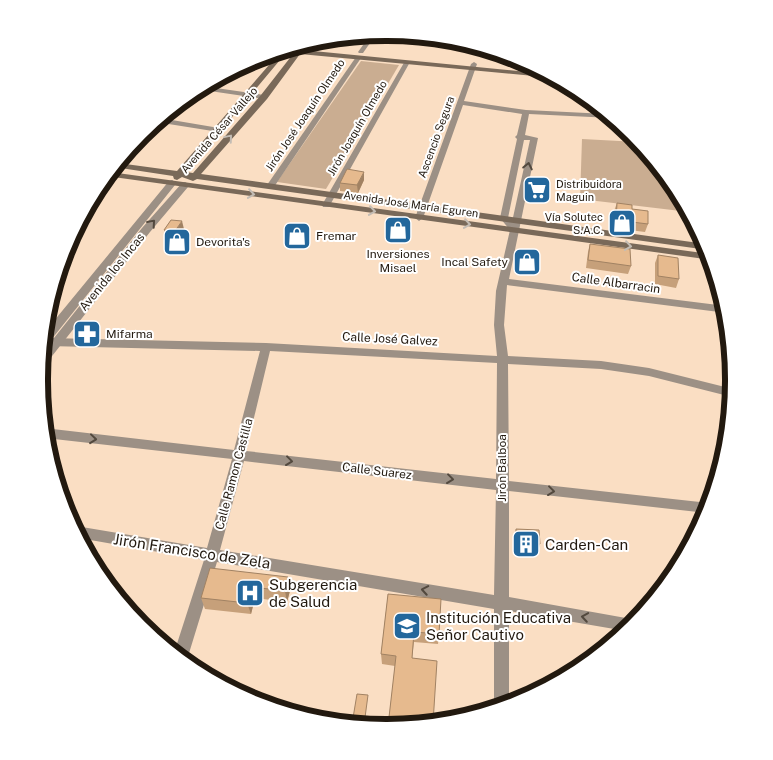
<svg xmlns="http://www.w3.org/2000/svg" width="773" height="760" font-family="'Public Sans',sans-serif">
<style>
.green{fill:#caad91}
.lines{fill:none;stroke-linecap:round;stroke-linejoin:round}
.minor{fill:#9c9085;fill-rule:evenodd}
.tertiary{fill:#9c9085;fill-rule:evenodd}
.secondary{fill:#796959;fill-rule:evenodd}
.wall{fill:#c6a07a}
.shaded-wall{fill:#a18263}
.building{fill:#e6ba8e;stroke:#a18263}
.oneway{stroke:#c3bcb4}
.oneway2{stroke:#53493e}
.labels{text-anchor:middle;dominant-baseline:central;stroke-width:4;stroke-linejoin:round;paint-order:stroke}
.far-street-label{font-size:11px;fill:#22190f;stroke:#fff}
.far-poi-label{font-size:11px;fill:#22190f;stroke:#fff;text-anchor:start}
.poi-label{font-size:12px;fill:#22190f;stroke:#fff;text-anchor:start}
.street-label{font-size:12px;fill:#22190f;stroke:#fff}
.near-poi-label{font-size:15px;fill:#22190f;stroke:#fff;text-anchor:start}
.near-street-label{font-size:15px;fill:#22190f;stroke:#fff}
.rim{fill:none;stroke:#22190f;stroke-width:6}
</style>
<rect width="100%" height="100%" fill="#fadec3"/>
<g class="green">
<path d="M361 61 399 65 326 189 277 182Z"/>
<path d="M582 139 638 142 676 187 689 212 580 199Z"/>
</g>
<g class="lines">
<g class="minor">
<path d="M377 33 363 53H359L358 52 371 34Z"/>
<path d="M356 57 361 58 274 187H268L267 185Z"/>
<path d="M405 61 410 62 330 205 329 207H323L322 205Z"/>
<path d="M474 62 477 64 464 101 526 110 607 114 612 118 529 114 525 135 538 138 509 279 726 306 727 313 507 285 504 325 508 356 601 361 649 368 733 389 732 397 649 376 601 369 508 364 509 481 709 503 707 513 509 491V597L637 620 626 631 509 611V704L494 709V609L217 562 186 663 174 653 204 560 79 538 73 527 76 526 207 548 232 459 45 438 44 428 234 450 260 351 48 346 43 342 48 338 266 343 497 356 494 325 496 291 510 230 500 218 517 139 515 137 517 135 522 114 463 105 423 218 419 221 415 218 471 64ZM524 140H530L512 222 508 218ZM270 351 497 363 496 479 246 451ZM244 461 496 490 494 595 220 550Z"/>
<path d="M202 86 264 95 268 97 264 99 196 89Z"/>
<path d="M160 118 219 128 223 130 219 132 156 122Z"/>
</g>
<g class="tertiary">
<path d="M287 49 302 52 298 54 283 53V50Z"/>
<path d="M172 180 177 183 175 185 47 345 42 346 44 333 169 181Z"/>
<path d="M185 182 190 185 188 187 150 232 45 365 40 366 42 353 142 228 182 183Z"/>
</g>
<g class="secondary">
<path d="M308 42 303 50 548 74 555 78 300 54 267 99 201 174 706 244 708 250 197 179 193 181 182 177 177 180 174 179 173 176 114 167 118 163 177 171 282 50 290 48 186 172 193 173 261 95 300 45Z"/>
<path d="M110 172 710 254 712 260 106 176Z"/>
</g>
</g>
<g class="wall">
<path d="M364 180 358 193 340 191V183Z"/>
<path d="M617 203 632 209 648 224 645 232 614 228V211Z"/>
<path d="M171 220 186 237 179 248 168 246 164 230Z"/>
<path d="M406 222V226L402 236 390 235V231Z"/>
<path d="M307 233 300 242 287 239 286 235Z"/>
<path d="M590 244 631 266 628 274 586 268 588 252Z"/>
<path d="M658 255 679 279 676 288 655 284V263Z"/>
<path d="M516 529 540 544 538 552 515 550 514 536Z"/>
<path d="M288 577 291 587 287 602 255 598 251 614 205 609 201 598Z"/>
<path d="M388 594 439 634 438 644 414 642 412 658 433 723 388 727 395 666 382 664 381 654Z"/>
</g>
<g class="shaded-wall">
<path d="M364 172V180L358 193 357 185Z"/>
<path d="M182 221 186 237 179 248 175 231Z"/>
<path d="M406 222V226L402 236V232Z"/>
<path d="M307 229V233L300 242V238Z"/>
<path d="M288 577 291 587 287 602 285 591Z"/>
<path d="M252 587 255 598 251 614 247 603Z"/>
</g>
<g class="building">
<path d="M347 169 364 172 357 185 340 183Z"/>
<path d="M617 203 632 205V209L648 211V224L616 220Z"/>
<path d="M171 220 182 221 175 231 164 230Z"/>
<path d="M395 220 406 222 402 232 390 231Z"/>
<path d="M293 226 307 229 300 238 286 235Z"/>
<path d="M590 244 630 249 631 266 588 260Z"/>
<path d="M658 255 678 258 679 279 658 276Z"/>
<path d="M516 529 539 530 540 544 517 542Z"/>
<path d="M210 568 288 577 285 591 252 587 247 603 201 598Z"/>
<path d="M388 594 441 599 439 634 414 632 412 658 437 661 433 723 393 727 388 726 396 656 381 654Z"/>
<path d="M357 694 368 695 364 725 352 724Z"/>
</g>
<defs><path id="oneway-chevron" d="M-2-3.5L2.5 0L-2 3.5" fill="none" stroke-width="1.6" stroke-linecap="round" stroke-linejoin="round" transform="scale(1.25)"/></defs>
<g class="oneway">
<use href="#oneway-chevron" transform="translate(229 138) rotate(-50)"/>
<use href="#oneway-chevron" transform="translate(251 194) rotate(8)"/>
<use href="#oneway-chevron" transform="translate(372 211) rotate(8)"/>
<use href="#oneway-chevron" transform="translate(467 224) rotate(8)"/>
<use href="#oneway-chevron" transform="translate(628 246) rotate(8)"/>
</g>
<g class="oneway2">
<use href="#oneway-chevron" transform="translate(528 166) rotate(-78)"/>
<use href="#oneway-chevron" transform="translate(152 223) rotate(-49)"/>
<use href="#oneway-chevron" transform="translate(93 439) rotate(6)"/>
<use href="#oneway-chevron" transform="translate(289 461) rotate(7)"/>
<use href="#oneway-chevron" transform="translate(450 479) rotate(7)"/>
<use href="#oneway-chevron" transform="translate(551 491) rotate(7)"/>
<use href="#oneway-chevron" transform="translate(425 590) rotate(-170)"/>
<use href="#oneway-chevron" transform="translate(585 617) rotate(-171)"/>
</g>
<defs>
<g id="supermarket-square" transform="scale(1.4375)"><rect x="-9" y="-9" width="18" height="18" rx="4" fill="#23679c" stroke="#fff"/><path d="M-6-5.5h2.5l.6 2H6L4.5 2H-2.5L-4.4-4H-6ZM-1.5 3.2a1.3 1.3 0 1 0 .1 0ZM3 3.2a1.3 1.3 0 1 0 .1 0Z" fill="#fff"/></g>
<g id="shop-square" transform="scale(1.4375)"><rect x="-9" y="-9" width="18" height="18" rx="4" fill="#23679c" stroke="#fff"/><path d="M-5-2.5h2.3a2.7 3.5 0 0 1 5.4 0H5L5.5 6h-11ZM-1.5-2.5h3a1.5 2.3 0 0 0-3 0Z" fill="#fff"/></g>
<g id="pharmacy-square" transform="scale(1.4375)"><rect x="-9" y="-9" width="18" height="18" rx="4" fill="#23679c" stroke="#fff"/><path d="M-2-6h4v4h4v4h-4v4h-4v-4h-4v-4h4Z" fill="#fff"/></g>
<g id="building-square" transform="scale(1.4375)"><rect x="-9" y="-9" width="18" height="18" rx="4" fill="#23679c" stroke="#fff"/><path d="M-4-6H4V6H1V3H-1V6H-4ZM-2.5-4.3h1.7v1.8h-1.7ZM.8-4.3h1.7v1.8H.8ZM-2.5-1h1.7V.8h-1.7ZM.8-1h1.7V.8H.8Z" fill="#fff"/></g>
<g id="hospital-square" transform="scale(1.4375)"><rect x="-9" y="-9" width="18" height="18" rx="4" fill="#23679c" stroke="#fff"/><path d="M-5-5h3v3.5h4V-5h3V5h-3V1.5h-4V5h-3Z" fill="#fff"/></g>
<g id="school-square" transform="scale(1.4375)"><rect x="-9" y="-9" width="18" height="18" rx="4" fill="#23679c" stroke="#fff"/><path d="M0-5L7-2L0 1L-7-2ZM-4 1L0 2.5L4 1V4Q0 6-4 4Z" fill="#fff"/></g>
</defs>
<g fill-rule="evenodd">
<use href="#supermarket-square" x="537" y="190"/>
<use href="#shop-square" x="622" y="223"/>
<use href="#shop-square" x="398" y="230"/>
<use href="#shop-square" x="297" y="236"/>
<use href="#shop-square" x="177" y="242"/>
<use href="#shop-square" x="527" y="262"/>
<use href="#pharmacy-square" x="87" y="334"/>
<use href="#building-square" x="526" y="544"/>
<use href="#hospital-square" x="250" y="593"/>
<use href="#school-square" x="407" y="626"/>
</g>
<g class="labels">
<g class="far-street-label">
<text transform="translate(305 115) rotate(-56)">Jirón José Joaquín Olmedo</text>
<text transform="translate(357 128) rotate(-60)">Jirón Joaquín Olmedo</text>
<text transform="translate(219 130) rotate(-49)">Avenida César Vallejo</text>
<text transform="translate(436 137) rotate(-70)">Ascencio Segura</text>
<text transform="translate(411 204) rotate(8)">Avenida José María Eguren</text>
</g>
<g class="far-poi-label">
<text x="556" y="184">Distribuidora<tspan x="556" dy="13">Maguin</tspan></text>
<text x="603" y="217" text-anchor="end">Vía Solutec<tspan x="603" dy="13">S.A.C.</tspan></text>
</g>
<g class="poi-label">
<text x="316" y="236">Fremar</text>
<text x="196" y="242">Devorita's</text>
<text x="398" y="254" text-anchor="middle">Inversiones<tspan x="398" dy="14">Misael</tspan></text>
<text x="508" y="262" text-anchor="end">Incal Safety</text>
<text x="106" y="334">Mifarma</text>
</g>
<g class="street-label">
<text transform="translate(112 272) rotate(-51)">Avenida los Incas</text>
<text transform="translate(616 283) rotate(8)">Calle Albarracin</text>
<text transform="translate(390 339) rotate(3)">Calle José Galvez</text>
<text transform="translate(502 468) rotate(-90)">Jirón Balboa</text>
<text transform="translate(377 471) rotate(7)">Calle Suarez</text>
<text transform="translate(234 474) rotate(-75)">Calle Ramon Castilla</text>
</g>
<g class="near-poi-label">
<text x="545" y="544">Carden-Can</text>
<text x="269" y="584">Subgerencia<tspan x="269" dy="17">de Salud</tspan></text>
<text x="426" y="617">Institución Educativa<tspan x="426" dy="17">Señor Cautivo</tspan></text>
</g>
<g class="near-street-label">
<text transform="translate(192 551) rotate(9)">Jirón Francisco de Zela</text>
</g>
</g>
<path d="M0 0H773V760H0ZM386 41H387A338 338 0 0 1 725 379V381A338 338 0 0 1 387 719H386A338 338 0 0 1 48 381V379A338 338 0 0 1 386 41Z" fill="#fff" fill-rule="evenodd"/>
<path class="rim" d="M386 41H387A338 338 0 0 1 725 379V381A338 338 0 0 1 387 719H386A338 338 0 0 1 48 381V379A338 338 0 0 1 386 41Z"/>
</svg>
